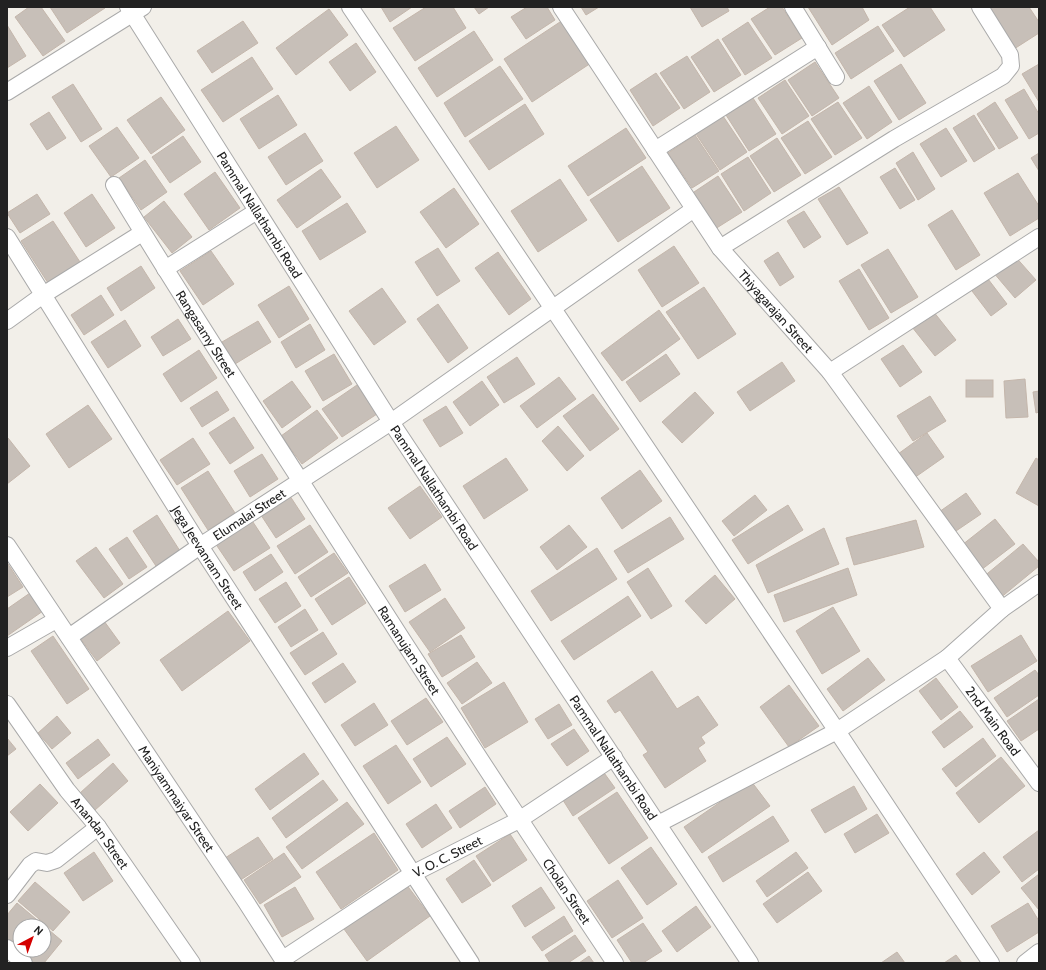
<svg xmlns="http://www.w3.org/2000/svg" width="1046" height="970" font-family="Cabin,sans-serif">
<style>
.building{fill:#c7bfb8;stroke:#c4b6ab;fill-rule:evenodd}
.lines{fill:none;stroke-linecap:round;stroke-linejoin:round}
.minor-casing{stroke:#a9a9a9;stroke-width:18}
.minor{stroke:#fff;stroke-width:16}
.labels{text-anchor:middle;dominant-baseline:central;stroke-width:3.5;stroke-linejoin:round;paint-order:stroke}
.street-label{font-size:13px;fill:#222;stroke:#fff}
</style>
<rect width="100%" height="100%" fill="#f2efe9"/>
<g class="building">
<path d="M29 7H41L65 41 43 56 15 17Z"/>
<path d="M50 7H104L105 8 67 33Z"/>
<path d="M381 7H412L390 22Z"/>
<path d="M426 7H453L466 28 415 61 393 28Z"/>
<path d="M474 7H489L479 14Z"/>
<path d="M527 7H547L555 20 526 39 511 17Z"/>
<path d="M581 7H599L586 15Z"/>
<path d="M690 7H727L729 11 702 27Z"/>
<path d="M770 7H782L802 38 775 55 751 19Z"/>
<path d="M808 7H862L869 20 832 45Z"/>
<path d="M910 7H930L945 30 904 57 882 25Z"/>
<path d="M987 7H1029L1039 22V33L1014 49Z"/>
<path d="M329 9 348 35 296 75 276 48Z"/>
<path d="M563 20 591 63 532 102 504 59Z"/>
<path d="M243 21 258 43 212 73 197 51Z"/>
<path d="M748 22 772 58 745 75 722 39Z"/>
<path d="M7 25 26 56 7 68Z"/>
<path d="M878 26 894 51 851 79 835 53Z"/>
<path d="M474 31 493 60 437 97 418 68Z"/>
<path d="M718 39 741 75 714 92 691 57Z"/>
<path d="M356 43 376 72 350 91 329 62Z"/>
<path d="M687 56 710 92 684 109 660 73Z"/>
<path d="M252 57 273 89 223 122 201 90Z"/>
<path d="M815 62 839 98 812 116 788 80Z"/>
<path d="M901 64 926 103 899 120 874 81Z"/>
<path d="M1039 64V102L1022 74Z"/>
<path d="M500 66 523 99 465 137 444 103Z"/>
<path d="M656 73 680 108 653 126 630 90Z"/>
<path d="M785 80 809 116 782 134 758 98Z"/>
<path d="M73 84 102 129 81 142 52 97Z"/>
<path d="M869 86 892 122 867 139 843 103Z"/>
<path d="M1024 89 1039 114V133L1029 139 1005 100Z"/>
<path d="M278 95 297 125 259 149 240 119Z"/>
<path d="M161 97 185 130 151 154 127 120Z"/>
<path d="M753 98 776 134 749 151 726 115Z"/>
<path d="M838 102 862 138 835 155 811 119Z"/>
<path d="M995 102 1018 138 999 149 977 114Z"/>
<path d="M525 104 544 134 489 170 469 141Z"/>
<path d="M49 112 66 138 47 150 30 124Z"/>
<path d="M974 115 995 149 974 162 953 128Z"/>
<path d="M723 116 747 152 720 170 696 134Z"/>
<path d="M808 121 832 157 805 174 781 138Z"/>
<path d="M396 126 419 160 377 188 354 153Z"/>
<path d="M117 127 139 158 111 177 89 146Z"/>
<path d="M626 128 646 158 588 196 568 166Z"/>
<path d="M946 128 967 161 941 177 920 144Z"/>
<path d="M305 133 323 161 286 185 268 157Z"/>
<path d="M695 135 719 171 692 188 668 153Z"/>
<path d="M183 136 201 162 170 183 152 157Z"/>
<path d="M777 138 801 175 774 192 750 156Z"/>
<path d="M913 152 935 189 918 200 896 163Z"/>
<path d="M1039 153V171L1031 158Z"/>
<path d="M748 157 771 193 744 211 721 174Z"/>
<path d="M145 160 167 192 141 210 119 178Z"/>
<path d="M642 166 670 208 618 242 590 200Z"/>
<path d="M895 168 915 200 900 209 880 177Z"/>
<path d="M321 169 341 197 297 228 277 200Z"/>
<path d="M215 172 240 208 209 230 184 194Z"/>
<path d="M1018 173 1039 206V218L1010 236 984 193Z"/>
<path d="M718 176 742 212 715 229 691 194Z"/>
<path d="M560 179 587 220 538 252 511 211Z"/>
<path d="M839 187 868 233 847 245 818 199Z"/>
<path d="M454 188 479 224 446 248 420 212Z"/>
<path d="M37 194 50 214 20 233 7 213Z"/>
<path d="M92 194 115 228 86 247 64 213Z"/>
<path d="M164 201 192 237 172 253 144 217Z"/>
<path d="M347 203 366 232 320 260 302 231Z"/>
<path d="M952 210 980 255 956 270 928 225Z"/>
<path d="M804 211 821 237 804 248 787 221Z"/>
<path d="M53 221 80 262 48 283 21 241Z"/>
<path d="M674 246 699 283 662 307 638 270Z"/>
<path d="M438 248 460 281 437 296 415 262Z"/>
<path d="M888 249 918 297 891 313 861 265Z"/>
<path d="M211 251 234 284 203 305 180 271Z"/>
<path d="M498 252 531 299 509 315 475 268Z"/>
<path d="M778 252 794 277 780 286 764 261Z"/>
<path d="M1013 254 1036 280 1015 298 993 272Z"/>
<path d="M141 266 155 288 121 311 107 288Z"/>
<path d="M859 269 889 318 869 330 839 281Z"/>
<path d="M985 275 1007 304 991 316 969 287Z"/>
<path d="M289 286 309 319 279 338 258 305Z"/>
<path d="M704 287 736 334 698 359 666 312Z"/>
<path d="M382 288 406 322 374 345 349 311Z"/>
<path d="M101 295 114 315 84 335 71 315Z"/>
<path d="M438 304 468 348 448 363 417 319Z"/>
<path d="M659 310 680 339 622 381 601 353Z"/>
<path d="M933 311 956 340 935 356 912 327Z"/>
<path d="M178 319 191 339 163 356 151 337Z"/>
<path d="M125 320 141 346 108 368 91 342Z"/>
<path d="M258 321 271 342 235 364 222 342Z"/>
<path d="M310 324 325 350 296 368 281 342Z"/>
<path d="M903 345 922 372 900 387 881 359Z"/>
<path d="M199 350 217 378 181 402 163 374Z"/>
<path d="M334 354 352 384 323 401 305 371Z"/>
<path d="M666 354 680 374 640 402 626 382Z"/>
<path d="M517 357 535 384 504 403 487 377Z"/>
<path d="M782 362 795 381 750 411 737 392Z"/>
<path d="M559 377 576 399 537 428 520 406Z"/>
<path d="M1025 379 1028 417 1006 418 1004 381Z"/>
<rect x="966" y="380" width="27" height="17"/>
<path d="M292 381 311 407 282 428 263 401Z"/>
<path d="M482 381 499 405 470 426 453 402Z"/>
<path d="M357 385 377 414 342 437 322 409Z"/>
<path d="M217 391 229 410 202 427 190 408Z"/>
<path d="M1039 391V412L1036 413 1033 392Z"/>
<path d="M695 392 714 413 682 443 662 422Z"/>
<path d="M593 394 619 429 590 451 563 416Z"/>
<path d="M930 396 946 421 913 441 897 416Z"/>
<path d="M88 405 112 439 69 468 46 434Z"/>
<path d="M446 406 463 433 440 447 423 420Z"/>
<path d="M317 410 338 438 302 464 281 436Z"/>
<path d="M234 417 254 448 230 464 209 433Z"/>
<path d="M558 426 584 456 567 471 542 441Z"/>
<path d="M927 433 944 457 914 478 898 454Z"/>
<path d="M8 438 30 466 7 484V439Z"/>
<path d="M193 438 210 464 177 485 160 460Z"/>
<path d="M262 454 278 479 250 497 234 471Z"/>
<path d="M506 458 528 490 484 519 463 486Z"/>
<path d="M1036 458 1039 460V506L1016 493Z"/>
<path d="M640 470 662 501 622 529 601 498Z"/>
<path d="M208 471 235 513 208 530 181 488Z"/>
<path d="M420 486 442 517 410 539 388 508Z"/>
<path d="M288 493 305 519 276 538 259 512Z"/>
<path d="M966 493 981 514 953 533 939 512Z"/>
<path d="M755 495 767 510 734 536 722 521Z"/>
<path d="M788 505 803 530 748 564 732 540Z"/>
<path d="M157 515 180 551 156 566 133 531Z"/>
<path d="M249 516 270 548 234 571 213 540Z"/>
<path d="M670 517 684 539 628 573 614 551Z"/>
<path d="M995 519 1015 544 981 570 962 545Z"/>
<path d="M916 520 924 547 854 565 846 538Z"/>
<path d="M310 525 328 552 295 574 277 546Z"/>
<path d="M569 525 587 547 557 570 540 547Z"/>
<path d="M824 528 839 564 768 593 756 565Z"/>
<path d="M127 537 147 567 129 579 109 549Z"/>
<path d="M1023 544 1039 562V566L999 599 982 578Z"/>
<path d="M96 547 123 584 104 598 76 561Z"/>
<path d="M597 548 617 579 551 621 531 591Z"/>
<path d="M334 553 348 573 311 597 298 577Z"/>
<path d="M271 554 283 572 255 591 243 572Z"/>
<path d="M8 564 23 587 7 597V565Z"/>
<path d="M425 564 441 590 405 612 389 586Z"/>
<path d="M648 568 672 606 651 619 627 582Z"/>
<path d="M848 568 857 595 784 622 774 595Z"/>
<path d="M715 575 735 599 706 624 685 601Z"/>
<path d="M349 577 366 603 332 625 315 599Z"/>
<path d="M286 582 301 606 275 623 259 599Z"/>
<path d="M30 593 43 611 7 636V609Z"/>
<path d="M628 596 641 616 574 660 561 641Z"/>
<path d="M445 598 465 628 430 652 409 622Z"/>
<path d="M833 607 860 651 822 674 796 631Z"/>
<path d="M305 609 318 630 291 647 278 627Z"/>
<path d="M228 611 250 641 182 691 160 660Z"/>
<path d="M104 621 120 643 97 661 80 638Z"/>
<path d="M323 632 337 654 305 675 290 653Z"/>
<path d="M461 635 475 657 442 677 428 654Z"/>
<path d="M1021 635 1037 661 988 692 971 666Z"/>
<path d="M53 636 89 689 67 704 31 651Z"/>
<path d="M868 658 885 680 843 711 827 689Z"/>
<path d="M477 662 492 683 462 704 447 683Z"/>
<path d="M343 663 356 682 325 703 312 683Z"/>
<path d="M1035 670 1039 675V695L1007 717 994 698Z"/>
<path d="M652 671 677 709 698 696 718 725 701 737 705 743 698 748 706 761 665 788 643 755 648 752 620 710 615 713 607 701Z"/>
<path d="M936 678 958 707 941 720 919 691Z"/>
<path d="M504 682 528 722 485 748 461 708Z"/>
<path d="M789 685 819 726 789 747 760 707Z"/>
<path d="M426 698 443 722 407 745 391 721Z"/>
<path d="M1039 699V729L1021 741 1007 721Z"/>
<path d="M374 703 388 725 355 746 341 725Z"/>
<path d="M559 704 572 725 548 739 535 719Z"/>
<path d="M960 711 973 727 944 748 932 732Z"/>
<path d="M57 716 71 733 52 749 38 733Z"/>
<path d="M574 729 589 751 567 766 551 744Z"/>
<path d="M447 737 466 764 431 787 413 759Z"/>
<path d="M7 738 16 749 7 756Z"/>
<path d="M983 738 996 756 956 787 942 769Z"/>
<path d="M98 739 110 755 78 779 66 763Z"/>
<path d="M396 745 421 782 388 804 363 766Z"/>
<path d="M304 753 319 774 270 810 255 789Z"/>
<path d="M1001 757 1025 786 979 823 956 793Z"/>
<path d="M113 763 128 781 95 810 80 793Z"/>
<path d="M602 770 615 788 573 816 561 797Z"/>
<path d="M323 780 338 800 286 838 272 818Z"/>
<path d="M751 781 770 806 702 853 684 827Z"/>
<path d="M40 784 58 803 28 831 10 812Z"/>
<path d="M854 786 867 809 825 833 811 810Z"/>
<path d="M485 787 496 804 460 828 449 811Z"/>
<path d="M617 792 648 838 609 864 578 818Z"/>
<path d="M347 802 364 824 302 869 286 847Z"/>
<path d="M436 804 452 828 422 848 406 824Z"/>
<path d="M877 814 889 833 855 853 844 834Z"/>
<path d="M773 816 789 841 723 882 708 857Z"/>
<path d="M1039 830V869L1022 882 1003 857Z"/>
<path d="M374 833 398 870 341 909 316 872Z"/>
<path d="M510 834 527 860 493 882 476 856Z"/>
<path d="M258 837 273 859 239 881 225 858Z"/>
<path d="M651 847 677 884 647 905 621 868Z"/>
<path d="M94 852 113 881 83 901 64 873Z"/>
<path d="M796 852 808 868 767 897 756 881Z"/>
<path d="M984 852 1000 872 972 895 956 874Z"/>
<path d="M284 853 301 877 260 904 244 880Z"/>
<path d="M474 860 491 885 462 903 446 879Z"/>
<path d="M808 872 822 891 777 923 763 904Z"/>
<path d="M1039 874V910L1021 888Z"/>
<path d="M618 880 643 918 612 938 587 901Z"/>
<path d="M35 882 70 912 53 931 18 901Z"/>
<path d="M406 884 430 916 367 961 344 929Z"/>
<path d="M295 887 314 919 282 937 264 905Z"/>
<path d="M541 887 555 908 525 927 512 906Z"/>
<path d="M17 903 62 941 44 963H31L7 943V915ZM20 926H44V950H20Z"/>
<path d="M1028 903 1039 921V932L1007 952 991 926Z"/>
<path d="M696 906 711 927 677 952 662 931Z"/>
<path d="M564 916 573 931 542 951 532 937Z"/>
<path d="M643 923 662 951 643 963H632L617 940Z"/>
<path d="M575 935 586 951 568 963H550L545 955Z"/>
<path d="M897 952 905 963H881Z"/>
<path d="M956 955 962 963H944Z"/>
<path d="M589 956 594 963H579Z"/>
</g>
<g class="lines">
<g class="minor-casing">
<g id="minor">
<path id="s1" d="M128 7 391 422 750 963"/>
<path d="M350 7 837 731 991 963"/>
<path id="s2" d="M561 7 720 248 830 372 1002 609"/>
<path d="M793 7 836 77"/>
<path d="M7 92 143 7"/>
<path d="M655 150 818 47"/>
<path id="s3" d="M114 185C173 284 237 382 300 480 403 642 508 803 615 963"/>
<path id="s4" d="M7 237 200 546 471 963"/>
<path d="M720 248 894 139 1003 76 1011 66 1010 55 980 7"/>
<path d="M165 269 257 211"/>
<path d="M7 321 43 295 142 233"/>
<path d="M830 372 1039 237"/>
<path id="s5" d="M7 545 246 902 285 963"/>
<path id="s6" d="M69 637 200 546 391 422 694 209"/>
<path d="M7 648 56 620"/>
<path id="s7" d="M947 658 1039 783"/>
<path id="s8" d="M7 704 67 790 98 827 192 963"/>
<path d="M658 824 837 731 947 658 1002 609 1039 583"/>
<path d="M7 895 30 865 36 861 47 863 56 860 98 827"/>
<path d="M7 948 24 963"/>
<path id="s9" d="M283 959 412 874 519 820 614 757"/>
<path d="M1025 963 1039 952"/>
</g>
</g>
<use href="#minor" class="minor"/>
</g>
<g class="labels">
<g class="street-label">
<text stroke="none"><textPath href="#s1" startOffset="246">Pammal Nallathambi Road</textPath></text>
<text stroke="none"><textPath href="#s2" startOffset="373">Thiyagarajan Street</textPath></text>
<text stroke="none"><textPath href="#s3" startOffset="175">Rangasamy Street</textPath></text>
<text stroke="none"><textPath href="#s1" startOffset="570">Pammal Nallathambi Road</textPath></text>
<text stroke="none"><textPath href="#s6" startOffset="218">Elumalai Street</textPath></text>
<text stroke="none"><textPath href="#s4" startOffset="378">Jega Jeevanram Street</textPath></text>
<text stroke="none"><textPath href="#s3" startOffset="551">Ramanujam Street</textPath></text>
<text stroke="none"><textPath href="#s7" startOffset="78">2nd Main Road</textPath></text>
<text stroke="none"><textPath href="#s1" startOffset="894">Pammal Nallathambi Road</textPath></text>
<text stroke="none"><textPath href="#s5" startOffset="305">Maniyammaiyar Street</textPath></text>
<text stroke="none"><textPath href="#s8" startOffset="159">Anandan Street</textPath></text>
<text stroke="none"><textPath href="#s9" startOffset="194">V. O. C. Street</textPath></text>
<text stroke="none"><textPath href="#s3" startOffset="839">Cholan Street</textPath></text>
</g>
</g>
<rect width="1046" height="970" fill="none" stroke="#222222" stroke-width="16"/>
<g transform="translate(32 938) rotate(41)"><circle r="19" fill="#ffffff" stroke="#a7a7a7"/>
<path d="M0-3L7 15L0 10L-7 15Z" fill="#d40000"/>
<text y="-6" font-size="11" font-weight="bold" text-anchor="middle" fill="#222222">N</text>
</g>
</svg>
